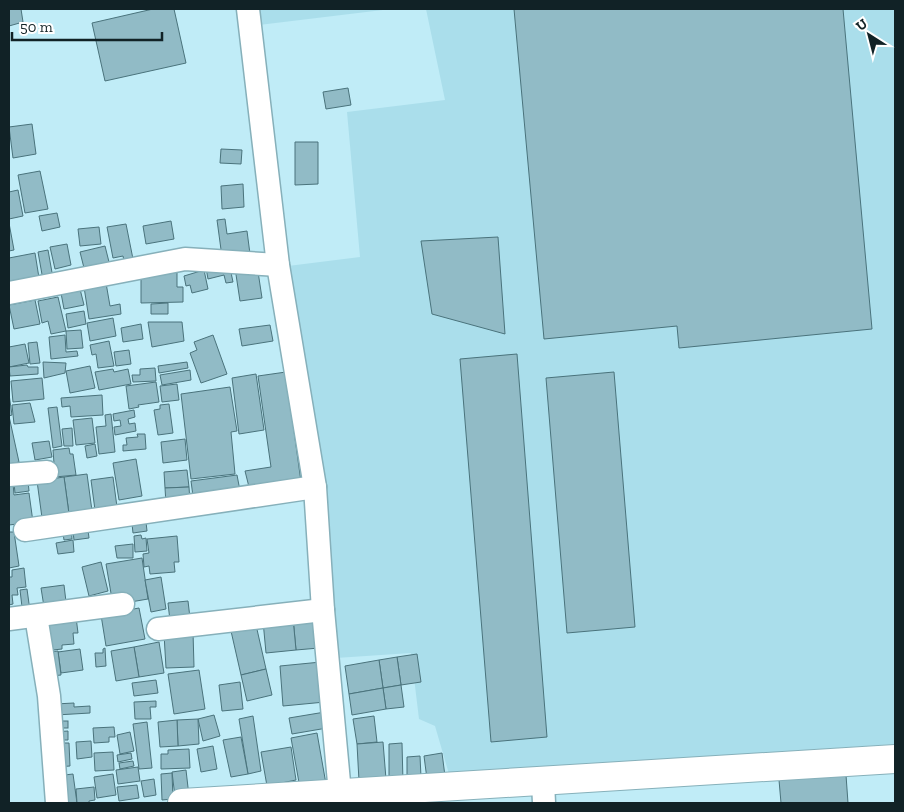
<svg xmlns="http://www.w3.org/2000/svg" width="904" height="812" font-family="'Zilla Slab',serif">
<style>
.built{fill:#aadeeb}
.building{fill:#91bbc6;stroke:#4a737c}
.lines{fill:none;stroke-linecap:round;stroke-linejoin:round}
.street-casing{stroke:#86b0ba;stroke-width:25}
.secondary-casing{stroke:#86b0ba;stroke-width:30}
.street{stroke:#fff;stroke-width:22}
.secondary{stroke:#fff;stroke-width:28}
</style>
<rect width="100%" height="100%" fill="#c0ecf7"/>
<g class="built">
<path d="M257 9H391L259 25Z"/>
<path d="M426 9H895V744L449 774 435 726 419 719 411 653 336 658 288 266 360 257 347 112 445 100Z"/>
</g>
<g class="building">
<path d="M9 9H21L23 22 9 26Z"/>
<path d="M153 9H174L186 63 105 81 92 23Z"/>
<path d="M514 9H843L872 329 679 348 677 326 544 339Z"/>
<path d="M348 88 351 105 326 109 323 92Z"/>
<path d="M32 124 36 154 13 158 9 127Z"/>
<path d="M295 142H318V184L295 185Z"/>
<path d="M221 149 242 150 241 164 220 163Z"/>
<path d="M40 171 48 209 25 213 18 175Z"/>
<path d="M243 184 244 207 222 209 221 186Z"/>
<path d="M18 190 23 216 9 219V192Z"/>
<path d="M57 213 60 227 42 231 39 216Z"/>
<path d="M225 219 227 234 247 231 250 254 222 257 217 220Z"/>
<path d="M171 221 174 239 146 244 143 226Z"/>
<path d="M9 223 14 250 9 251Z"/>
<path d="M126 224 134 264 125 266 123 256 113 258 107 227Z"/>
<path d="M99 227 101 244 80 246 78 229Z"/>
<path d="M498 237 505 334 432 314 421 241Z"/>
<path d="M67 244 71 265 55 269 50 247Z"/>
<path d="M105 246 111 270 86 276 80 252Z"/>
<path d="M48 250 53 278 43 280 38 252Z"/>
<path d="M35 253 40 284 9 290V258Z"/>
<path d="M229 263 233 282 226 283 224 275 208 279 206 268Z"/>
<path d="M257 265 262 298 240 301 235 268Z"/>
<path d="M141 269H177V287H183V302L141 303Z"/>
<path d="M204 270 208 289 192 293 190 285 186 286 184 276Z"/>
<path d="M106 283 110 306 120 304 121 314 89 319 84 287Z"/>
<path d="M80 289 84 305 64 309 61 293Z"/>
<path d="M58 297 66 331 51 334 48 321 42 323 38 301Z"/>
<path d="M35 300 40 324 14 329 9 305Z"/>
<path d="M168 303V314H151V304Z"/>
<path d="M84 311 86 324 68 328 66 314Z"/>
<path d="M113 318 116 336 90 341 87 323Z"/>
<path d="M148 322H182L184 341 152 347Z"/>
<path d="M141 324 143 339 123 342 121 328Z"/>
<path d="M270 325 273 341 242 346 239 329Z"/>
<path d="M81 330 83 348 67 349 66 331Z"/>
<path d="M65 335 66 352 77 351 78 356 51 359 49 337Z"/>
<path d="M213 335 227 374 201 383 190 353 197 350 194 342Z"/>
<path d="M109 341 114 366 98 368 96 354 92 355 90 345Z"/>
<path d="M37 342 40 363 30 364 28 343Z"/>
<path d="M25 344 29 363 9 367V347Z"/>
<path d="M129 350 131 364 116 366 114 352Z"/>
<path d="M517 354 547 737 491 742 460 359Z"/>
<path d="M43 362 66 363 65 373 44 378Z"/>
<path d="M187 362 188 368 159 373 158 366Z"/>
<path d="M27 365 28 367H38V374L10 376 9 367Z"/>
<path d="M90 366 95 388 70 393 66 371Z"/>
<path d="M155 368 156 381 133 382 132 375H140V369Z"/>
<path d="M113 369 114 372 128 369 131 384 99 390 95 372Z"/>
<path d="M190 370 191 380 162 385 160 375Z"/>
<path d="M286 372 301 482 250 491 245 471 271 467 258 376Z"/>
<path d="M614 372 635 627 567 633 546 378Z"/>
<path d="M256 374 264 430 239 434 232 378Z"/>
<path d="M42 378 44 399 13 402 11 381Z"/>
<path d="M156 382 159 402 138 405 139 407 129 409 126 386Z"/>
<path d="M177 384 179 400 162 402 160 386Z"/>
<path d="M230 387 237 431 231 432 235 474 191 479 181 394Z"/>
<path d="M9 394 12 415 9 416Z"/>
<path d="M102 395 103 415 71 417 70 406 62 407 61 398Z"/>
<path d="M30 403 35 422 14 424 12 405Z"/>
<path d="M169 404 173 433 158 435 154 410 160 409V405Z"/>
<path d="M57 407 62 446 53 448 48 408Z"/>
<path d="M134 410 135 417 128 419 129 424 135 423 136 431 115 435 114 427 121 426 120 420 114 421 113 414Z"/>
<path d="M111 414 115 452 99 454 96 427 106 426 105 415Z"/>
<path d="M9 416 19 462 9 464Z"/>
<path d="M92 418 95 443 76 445 73 420Z"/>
<path d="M72 428 73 446H64L62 429Z"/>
<path d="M137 434H145L146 449 123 451V445H127L126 438 138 437Z"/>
<path d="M185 439 187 460 163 463 161 442Z"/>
<path d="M49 441 52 457 35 460 32 443Z"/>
<path d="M95 444 97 456 87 458 85 446Z"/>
<path d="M69 448 70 454H73L76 475 55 477 53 450Z"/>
<path d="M136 459 142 496 119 500 113 463Z"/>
<path d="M187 470 189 487 165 488 164 472Z"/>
<path d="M87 474 93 518 70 521 64 477Z"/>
<path d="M237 475 241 496 194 504 191 481Z"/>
<path d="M64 477 70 521 43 525 37 481Z"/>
<path d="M113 477 117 507 95 510 91 480Z"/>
<path d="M28 481 29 491 15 493 14 483Z"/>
<path d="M9 483H13L14 495 29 493 33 522 9 525Z"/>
<path d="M189 487 190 502 166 504 165 488Z"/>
<path d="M145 513 147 531 133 533 131 515Z"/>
<path d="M87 522 89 538 74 540 72 524Z"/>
<path d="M71 523 72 539 64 540 63 533Z"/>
<path d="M9 532H14L19 566 9 568Z"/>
<path d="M141 535 142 539 146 538 147 551 135 552 134 536Z"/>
<path d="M177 536 179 562H174L175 572 150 574 149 566 144 567 143 554 149 553 147 539Z"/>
<path d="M73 540 74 552 58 554 56 543Z"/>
<path d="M133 544V558H117L115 546Z"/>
<path d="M142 558 148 599 113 605 106 564Z"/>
<path d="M101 562 108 591 89 596 82 567Z"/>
<path d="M24 568 26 587 17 588 18 595H12L13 604 9 605V577H12V570Z"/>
<path d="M161 577 166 609 151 612 145 580Z"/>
<path d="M64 585 67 610 45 613 41 588Z"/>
<path d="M27 589 30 611 22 607 20 590Z"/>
<path d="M188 601 190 618 170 621 168 603Z"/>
<path d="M139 608 145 639 106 646 101 615Z"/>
<path d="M316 616 319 648 296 650 293 618Z"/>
<path d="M76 617 78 633H73L74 644 62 645V649L53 650 52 645 47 646 45 622Z"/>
<path d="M293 618 296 650 266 653 263 621Z"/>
<path d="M256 625 266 669 241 675 231 631Z"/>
<path d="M193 632 194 667 166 668 164 634Z"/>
<path d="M159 642 164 673 139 677 134 647Z"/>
<path d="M134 647 139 677 116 681 111 651Z"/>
<path d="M105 648 106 666 96 667 95 653H103V649Z"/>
<path d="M80 649 83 670 61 673 58 652Z"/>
<path d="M58 651 61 675 52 676 49 652Z"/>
<path d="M417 654 421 682 401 685 397 657Z"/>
<path d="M397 657 401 685 383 688 379 660Z"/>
<path d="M379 660 383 688 349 694 345 666Z"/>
<path d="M321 662 325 702 283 706 280 666Z"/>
<path d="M266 669 272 695 247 701 241 675Z"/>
<path d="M199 670 205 709 174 714 168 674Z"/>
<path d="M156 680 158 693 134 696 132 683Z"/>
<path d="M240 682 243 709 222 711 219 685Z"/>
<path d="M401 685 404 707 386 709 383 688Z"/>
<path d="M383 688 386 709 352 715 349 694Z"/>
<path d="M156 701V707H150L151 719H135L134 702Z"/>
<path d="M74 703V707L90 706V713L56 715 55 704Z"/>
<path d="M325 712 327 728 292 734 289 718Z"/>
<path d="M214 715 220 736 203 741 198 719Z"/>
<path d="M253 716 261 771 248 774 239 719Z"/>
<path d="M374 716 377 742 357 744 353 719Z"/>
<path d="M198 719 199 744 178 746 177 720Z"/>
<path d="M177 720 178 746 160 747 158 722Z"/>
<rect x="53" y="721" width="15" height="7"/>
<path d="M147 722 152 768 139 769 133 724Z"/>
<path d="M114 727 115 737H109V742L94 743 93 728Z"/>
<path d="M68 731V740H55L54 732Z"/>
<path d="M130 732 134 751 120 754 117 735Z"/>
<path d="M317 733 326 784 300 788 291 738Z"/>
<path d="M241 737 248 774 231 777 223 740Z"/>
<path d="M91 741 92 757 77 759 76 742Z"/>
<path d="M383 742 386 779 359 781 357 744Z"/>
<path d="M54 743H69L70 766 56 767Z"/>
<path d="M402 743 403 782H389V744Z"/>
<path d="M213 746 217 769 201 772 197 749Z"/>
<path d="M291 747 296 780 267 786 261 752Z"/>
<path d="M189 749 190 768 161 769V754H168V750Z"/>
<path d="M113 752 114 770 95 771 94 753Z"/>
<path d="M131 753 132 759 118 762 117 755Z"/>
<path d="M442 753 445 776 427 779 424 756Z"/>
<path d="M420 756 421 777H407V757Z"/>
<path d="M133 761 134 766 120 769 119 763Z"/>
<path d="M138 767 140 781 118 784 116 770Z"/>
<path d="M186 770 189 796 175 797 172 772Z"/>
<path d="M172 773 173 799 162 800 161 774Z"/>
<path d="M73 774 77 803H59L56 776Z"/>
<path d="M113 774 116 795 97 798 94 777Z"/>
<path d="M846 775 848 803H781L779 780Z"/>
<path d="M154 779 156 795 144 797 141 781Z"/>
<path d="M137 785 139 798 119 801 117 787Z"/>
<path d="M94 787 95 800 89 801V803H77L76 789Z"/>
</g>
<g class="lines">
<g class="street-casing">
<g id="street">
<path d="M248 9 278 265 315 487 323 610 340 793"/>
<path d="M9 293 185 259 278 265"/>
<path d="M9 475 47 472"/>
<path d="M25 530 315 487"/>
<path d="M36 616 49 696 57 803"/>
<path d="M9 619 123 604"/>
<path d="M158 629 323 610"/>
<path d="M543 782 544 803"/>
</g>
</g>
<g class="secondary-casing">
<path id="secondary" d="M182 803 895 759"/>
</g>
<use href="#street" class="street"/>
<use href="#secondary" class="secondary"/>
</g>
<rect width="904" height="812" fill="none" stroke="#112226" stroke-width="20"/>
<g transform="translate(869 35) rotate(324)" stroke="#ffffff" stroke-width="4" paint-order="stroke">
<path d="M0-4L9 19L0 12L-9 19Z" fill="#112226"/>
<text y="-8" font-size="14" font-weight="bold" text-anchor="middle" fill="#112226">U</text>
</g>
<path d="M12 32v8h150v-8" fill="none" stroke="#112226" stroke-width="2.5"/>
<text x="20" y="32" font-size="15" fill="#112226" stroke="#ffffff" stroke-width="4" paint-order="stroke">50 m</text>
</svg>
